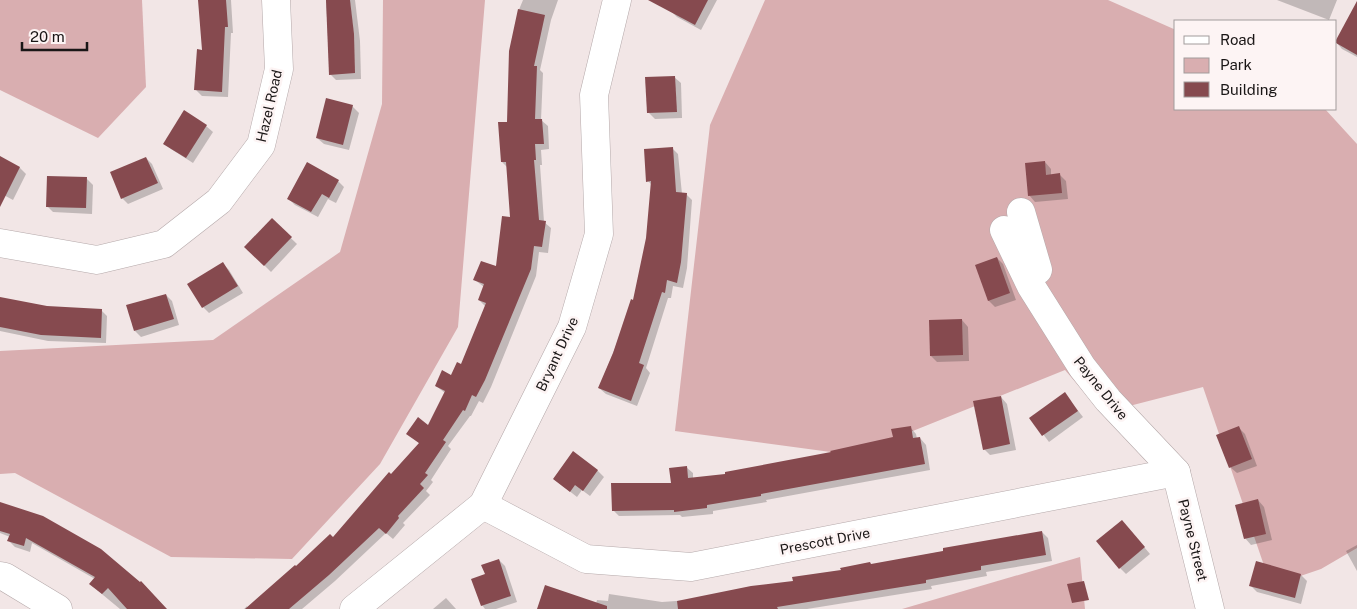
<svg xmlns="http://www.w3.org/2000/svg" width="1357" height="609" font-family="'Public Sans',sans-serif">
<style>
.green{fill:#d9aeb0}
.shadow{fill:#0003}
.building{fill:#864a4f}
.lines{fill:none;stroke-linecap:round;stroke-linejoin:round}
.minor-casing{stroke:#b5a9aa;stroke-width:29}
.minor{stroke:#fff;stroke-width:28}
.labels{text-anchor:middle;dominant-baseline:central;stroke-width:5;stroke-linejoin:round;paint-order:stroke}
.street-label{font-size:14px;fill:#1a1616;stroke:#fdf4f4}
</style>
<rect width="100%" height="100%" fill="#f2e6e6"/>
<g class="green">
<path d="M0 0H142L146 87 98 138 0 90Z"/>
<path d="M383 0H485L458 327 380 464 292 559 171 557 15 473 0 474V351L213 340 340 252 382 104Z"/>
<path d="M765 0H1108L1176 30V109H1325L1357 144V548L1321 569 1271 586 1203 387 1102 413 1065 370 853 455 675 431 710 125Z"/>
<path d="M1080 557 1085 609H902Z"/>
</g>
<g class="shadow">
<path d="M199 0H231L233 33H231L228 97 202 96 196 90 203 51Z"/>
<path d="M326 0H355L360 41 361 79 336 80 330 74Z"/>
<path d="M523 0H558L551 20 540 70 543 73 541 120 548 126 549 149 541 150 542 165H540L544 222 551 228 548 253 539 252 536 276 491 387 483 403 479 401 471 416H470L448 446 451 449 431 480 433 482 426 491 430 495 403 523 405 525 393 539 386 533 335 581 302 609H244L247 606 248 608 333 539 420 444 408 434 429 427 445 393 436 386 451 377 462 366 486 307 479 300 484 287 475 280 497 268 512 218 508 168 502 162 508 123 518 12Z"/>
<path d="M670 0H717L701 30 677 17 671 11Z"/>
<path d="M1277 0H1337L1329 20Z"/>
<path d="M1348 20 1357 25V57L1342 49 1336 42Z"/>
<path d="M674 77 681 83 682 118 655 119 649 113Z"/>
<path d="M352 106 359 113 349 150 324 144 317 138Z"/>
<path d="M185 112 206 126 213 132 193 163 171 149 165 143Z"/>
<path d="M672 148 678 154 682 194H686L692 200 687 268 683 288 673 286 671 298H668L646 368 650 373 637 406 606 394 599 388 634 301 647 238 652 185 648 181Z"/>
<path d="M0 158 20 168 26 174 13 200 0 193Z"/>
<path d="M146 158 152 164 163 189 128 204 122 198Z"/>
<path d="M1045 162 1051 169V175H1060L1066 181 1068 199 1035 202 1029 195Z"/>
<path d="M308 164 338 181 344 187 336 203 328 199 318 217 295 205 288 198Z"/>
<path d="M87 179 93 185 92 214 53 212 47 206Z"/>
<path d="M272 220 297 244 271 272 246 247Z"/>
<path d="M997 258 1003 264 1016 300 995 307 989 301 976 266Z"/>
<path d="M223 264 229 270 243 293 209 313 203 307Z"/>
<path d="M166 295 172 301 179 325 141 337 135 331Z"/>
<path d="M0 299 46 308 101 310 107 316 106 343 48 341 0 331Z"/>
<path d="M962 320 968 327 969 361 937 362 931 356Z"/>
<path d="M1065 394 1083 417 1049 442 1031 418Z"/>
<path d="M1001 397 1007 404 1016 450 990 455 984 449Z"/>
<path d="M910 427 916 434 917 439 920 438 926 445 930 470 766 500 767 502 713 511V514L682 517 680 515 619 516 613 510 672 484 686 467 693 473V479L727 475 832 453 894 438Z"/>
<path d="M1239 428 1245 434 1257 466 1237 473 1230 467Z"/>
<path d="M597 470 604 477 590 496 582 490 577 497 554 479Z"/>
<path d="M1258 500 1264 507 1272 540 1251 545 1245 538Z"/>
<path d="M0 504 166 609H120L97 590 95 579 32 543 30 552 15 547 9 541 10 537 0 533Z"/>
<path d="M1128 528 1150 554 1126 574 1120 568Z"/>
<path d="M1042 532 1048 538 1052 561 986 572 987 576 931 586 932 589 807 609H538L596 604 597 600 608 601 609 594 662 602 690 600 794 582 842 571Z"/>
<path d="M1357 545V571L1346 551Z"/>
<path d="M499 560 505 566 517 602 496 609H485L482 605 486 575Z"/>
<path d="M1301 575 1307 581 1301 604 1257 592 1251 586Z"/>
<path d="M446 598 456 609H433Z"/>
</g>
<g class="building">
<path d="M198 0H226L228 27H225L222 92 194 90 197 49 202 50Z"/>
<path d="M326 0H350L354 34 355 73 329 75Z"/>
<path d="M648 0H708L695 25Z"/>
<path d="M1357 1V55L1336 43V40Z"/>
<path d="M518 9 545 15 534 66H537L535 119H542L544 144H535L536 160H534L539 220 546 221 542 247 534 246 531 269 485 380 476 397 472 395 465 411 463 410 443 440 446 442 425 473 428 475 420 484 424 488 398 516 399 518 386 534 379 528 329 575 289 609H245L295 565 296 566 330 534 333 537 389 472 391 474 419 443 406 434 418 417 428 425 445 391 435 386 442 370 451 375 457 362 461 364 486 303 478 300 484 284 473 280 481 261 496 266 502 216 510 217 506 162H501L498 122H507L509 51Z"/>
<path d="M675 76 677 112 647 113 645 77Z"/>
<path d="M326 98 353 105 343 145 316 138Z"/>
<path d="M184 110 207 125 186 158 163 144Z"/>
<path d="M673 147 676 192 687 193 681 262 677 283 667 280 665 293 662 292 639 363 644 365 631 401 598 388 613 353 631 299 633 300 646 238 651 181 646 182 644 149Z"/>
<path d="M0 156 20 167 0 207Z"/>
<path d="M146 157 158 183 121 199 110 172Z"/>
<path d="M1045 161 1046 175 1060 173 1062 193 1028 196 1025 163Z"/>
<path d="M307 162 339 180 329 198 322 194 311 212 287 199Z"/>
<path d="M47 176 87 177 86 208 46 207Z"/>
<path d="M272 218 292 237 264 266 244 247Z"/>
<path d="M997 257 1010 293 988 301 975 265Z"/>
<path d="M223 262 238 286 202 308 187 284Z"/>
<path d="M166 294 174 319 134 331 126 305Z"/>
<path d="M0 297 47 306 102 309 101 338 41 335 0 327Z"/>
<path d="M962 319 963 355 930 356 929 320Z"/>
<path d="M1065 392 1078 411 1042 436 1029 418Z"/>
<path d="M1001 396 1010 444 983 450 973 401Z"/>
<path d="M911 426 913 438 920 437 925 464 761 494V496L707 505V508L674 512V510L612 511 611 483H671L669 468 687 466 688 478 725 474V472L831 452 830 451 893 437 891 429Z"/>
<path d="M1239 426 1252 459 1229 468 1216 435Z"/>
<path d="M573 451 598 470 583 491 575 485 570 492 553 479Z"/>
<path d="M1258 499 1266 534 1244 539 1235 505Z"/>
<path d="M0 502 43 516 101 549 140 582 141 581 167 609H127L108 588 102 594 89 584 95 577 26 538 24 546 7 541 10 534 0 531Z"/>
<path d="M1122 520 1145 547 1119 569 1096 541Z"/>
<path d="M1042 531 1046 555 981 566V570L926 580V583L777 607 778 609H678L677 601 751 586 793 581 792 577 841 570 840 568 870 562 871 564 943 551V548Z"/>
<path d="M499 559 511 596 481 606 471 579 485 574 481 565Z"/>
<path d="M1256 561 1301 574 1295 598 1249 586Z"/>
<path d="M1084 581 1089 600 1072 603 1067 584Z"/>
<path d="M545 585 607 606V609H537Z"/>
</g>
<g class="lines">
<g class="minor-casing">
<g id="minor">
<path d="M1021 212 1038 270"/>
<path d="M1004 230 1031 286 1082 367 1108 400 1176 472 1210 609"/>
<path d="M0 243 97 260 164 244 219 201 261 145 279 69 276 0"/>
<path d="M483 505 586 559 691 567 1176 472"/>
<path d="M0 576 5 577 58 609"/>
<path d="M354 609 483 505 572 327 599 234 594 95 617 0"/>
</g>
</g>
<use href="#minor" class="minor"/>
</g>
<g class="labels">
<g class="street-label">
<text transform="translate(269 106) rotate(-77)">Hazel Road</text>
<text transform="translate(557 354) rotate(-65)">Bryant Drive</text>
<text transform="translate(1101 388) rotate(51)">Payne Drive</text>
<text transform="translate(1193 540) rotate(76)">Payne Street</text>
<text transform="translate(825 541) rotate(-11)">Prescott Drive</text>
</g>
</g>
<rect x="1174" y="20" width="162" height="90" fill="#fdf4f4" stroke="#a29b9b"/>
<rect x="1184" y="36" width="25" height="8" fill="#ffffff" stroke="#a29b9b"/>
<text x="1220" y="45" font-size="15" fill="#1a1616">Road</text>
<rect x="1184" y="58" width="25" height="15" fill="#d9aeb0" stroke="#a29b9b"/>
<text x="1220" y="70" font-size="15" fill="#1a1616">Park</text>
<rect x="1184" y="82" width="25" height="15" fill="#864a4f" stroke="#a29b9b"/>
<text x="1220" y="95" font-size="15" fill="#1a1616">Building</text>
<path d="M22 42v8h65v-8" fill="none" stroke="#1a1616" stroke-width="2.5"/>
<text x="30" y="42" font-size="15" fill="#1a1616" stroke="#fdf4f4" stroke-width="4" paint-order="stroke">20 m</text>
</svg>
